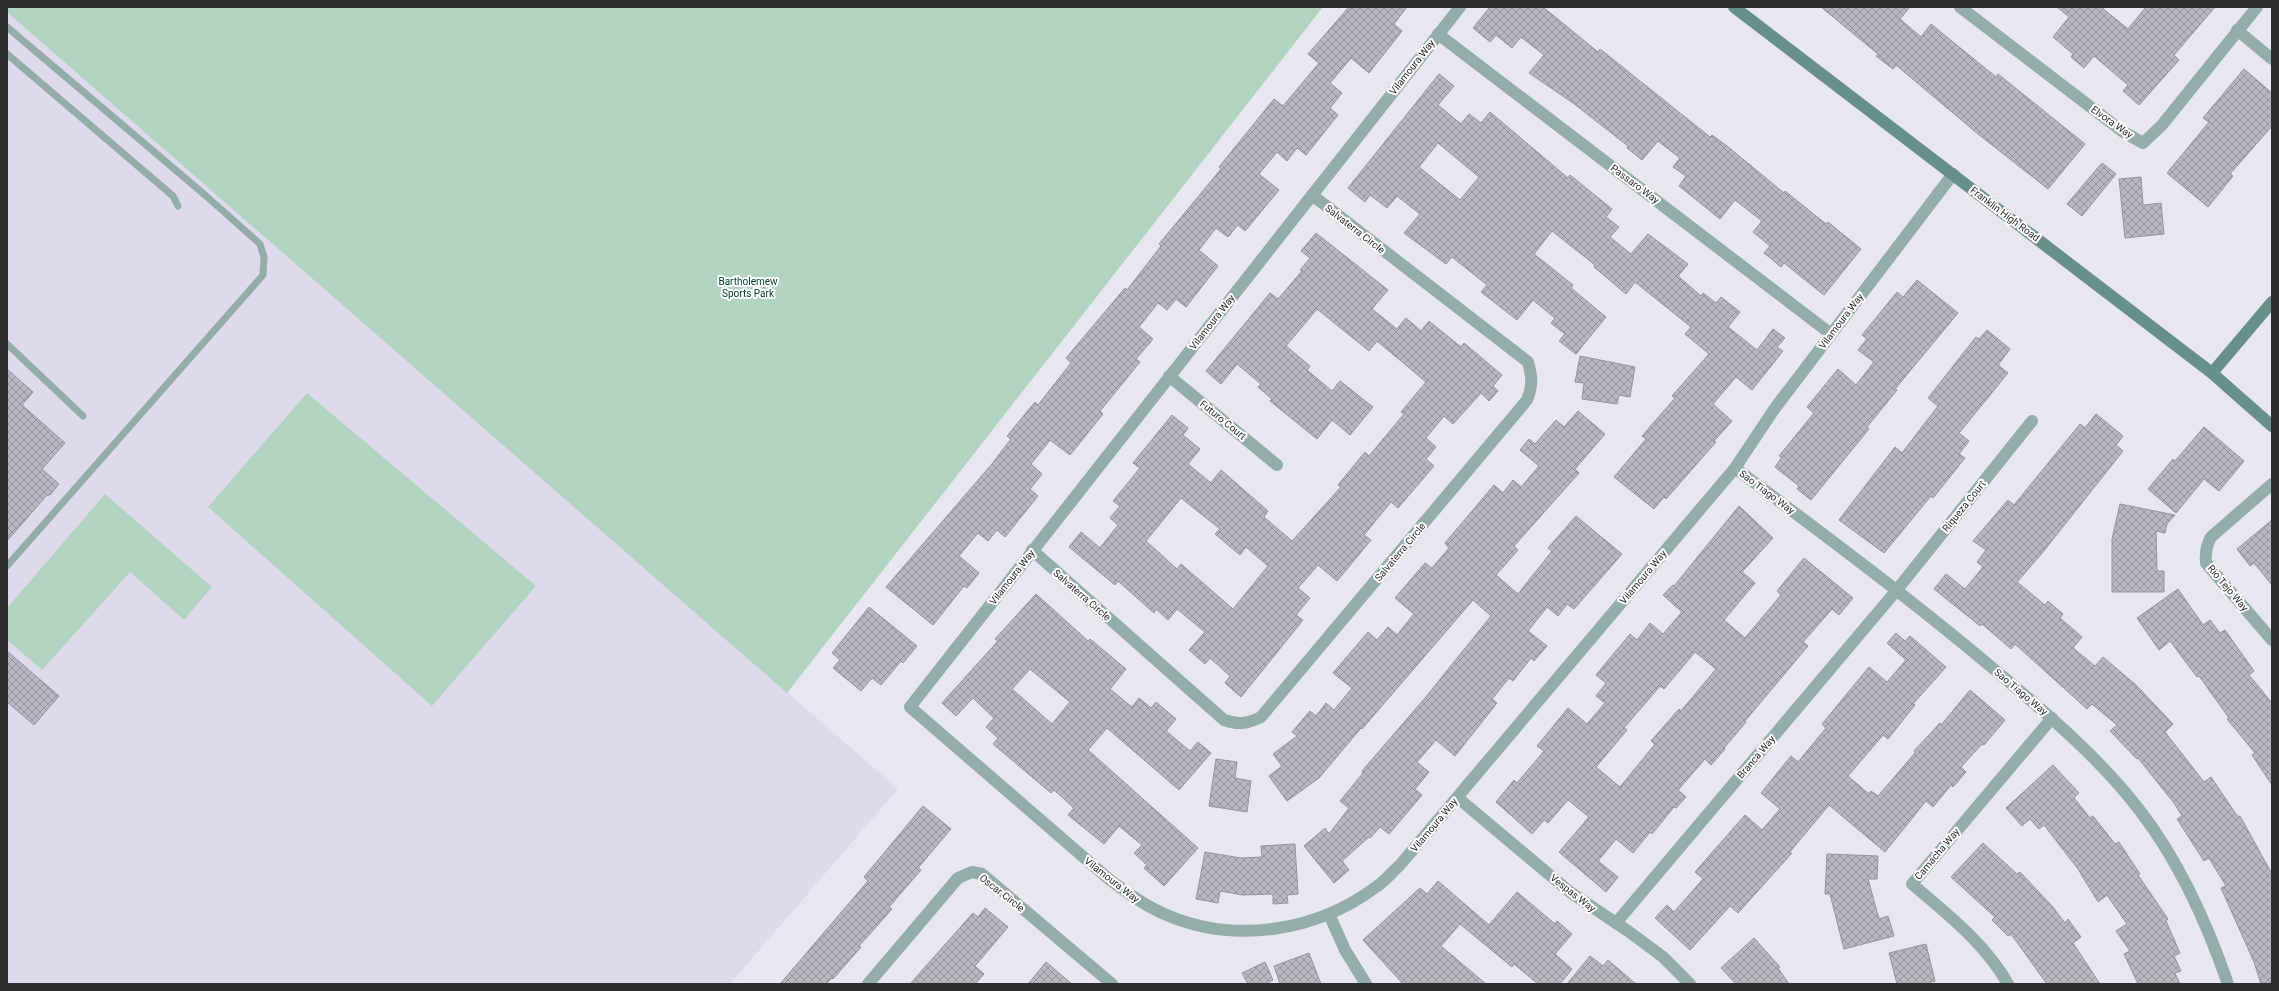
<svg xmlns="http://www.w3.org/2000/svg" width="2279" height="991" font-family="Roboto,sans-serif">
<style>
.built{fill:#dedaeb}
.park{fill:#b0d4bf}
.building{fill:url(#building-cross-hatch);stroke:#95939c;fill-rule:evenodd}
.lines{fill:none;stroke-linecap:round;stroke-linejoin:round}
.lane{stroke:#93ada9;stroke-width:7}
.street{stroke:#93ada9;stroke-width:12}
.secondary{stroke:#68908b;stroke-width:12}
.labels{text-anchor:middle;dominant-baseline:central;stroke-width:4;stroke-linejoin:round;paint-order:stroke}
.street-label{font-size:10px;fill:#2d2c2f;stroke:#fff}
.park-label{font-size:10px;fill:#00442a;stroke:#fff}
</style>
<defs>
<pattern id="building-cross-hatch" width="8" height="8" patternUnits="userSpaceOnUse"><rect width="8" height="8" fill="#b9b7c0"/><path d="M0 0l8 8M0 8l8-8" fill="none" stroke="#97959c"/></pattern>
</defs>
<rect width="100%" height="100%" fill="#e8e6f0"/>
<path class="built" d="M7 12 898 789 730 984H7Z"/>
<g class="park">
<path d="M7 7H1323L787 693 7 12Z"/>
<path d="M307 393 536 586 432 706 208 507Z"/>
<path d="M105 494 212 587 184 620 130 572 42 670 7 640V608Z"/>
</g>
<g class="building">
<path d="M1349 7H1407L1394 24 1402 31 1369 73 1351 58 1330 83 1342 93 1330 108 1338 115 1306 155 1297 148 1287 161 1277 152 1259 174 1279 190 1245 231 1238 225 1228 237 1216 228 1199 250 1218 266 1186 307 1176 299 1167 310 1158 303 1139 327 1153 339 1136 359 1140 362 1100 411 1103 414 1070 455 1050 440 1031 464 1042 474 1030 489 1038 496 1005 537 997 530 988 541 978 533 959 556 979 573 967 588 964 586 933 625 886 587 991 465 1011 439 1007 436 1035 402 1038 405 1071 363 1066 358 1125 288 1127 290 1161 246 1159 244 1221 169 1219 167 1274 99 1283 106 1319 63 1308 54Z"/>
<path d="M1490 7H1543L1598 52 1600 49 1710 137 1712 135 1727 146 1784 193 1785 191 1826 224 1828 222 1861 249 1824 295 1784 263 1781 267 1764 253 1770 246 1753 232 1762 221 1735 200 1720 219 1679 186 1686 176 1673 167 1680 158 1658 141 1642 160 1627 148 1628 146 1573 103 1529 73 1544 55 1521 37 1512 48 1496 35 1490 42 1473 28Z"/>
<path d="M1821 7H1910L1900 19 1921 37 1931 24 1996 77 1998 74 2085 144 2048 189 1978 134 1896 65 1893 69 1876 56 1878 54Z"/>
<path d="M2057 7H2101L2128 29 2146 7H2215L2174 55 2179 60 2139 105 2123 91 2128 85 2094 56 2084 68 2071 57 2073 54 2053 37 2069 17Z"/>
<path d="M2244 69 2272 93V126L2230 174 2233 176 2208 207 2167 173 2209 122 2203 118Z"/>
<path d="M1439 74 1454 86 1438 105 1461 124 1469 114 1481 123 1490 112 1568 178 1570 175 1612 209 1606 217 1619 227 1610 237 1631 254 1648 234 1688 264 1678 276 1701 296 1703 293 1716 303 1721 297 1740 312 1728 327 1757 350 1773 329 1785 338 1777 347 1783 351 1752 390 1736 377 1713 404 1732 421 1714 441 1716 442 1666 499 1664 497 1654 509 1614 477 1646 439 1642 436 1675 398 1672 396 1709 354 1685 334 1691 327 1635 282 1626 294 1594 267 1595 265 1552 231 1534 254 1573 285 1571 288 1606 317 1576 354 1559 341 1565 334 1551 323 1555 318 1533 300 1517 320 1481 292 1487 285 1452 257 1446 264 1404 233 1420 214 1397 196 1387 208 1370 195 1365 202 1348 188ZM1438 143 1479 177 1460 200 1419 167Z"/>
<path d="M2102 163 2116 174 2082 216 2067 204Z"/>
<path d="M2141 177 2143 205 2161 203 2164 234 2125 238 2119 179Z"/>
<path d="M1316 233 1388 290 1372 309 1397 329 1406 318 1421 331 1429 321 1461 347 1464 343 1502 375 1493 386 1498 391 1489 401 1481 393 1453 424 1444 416 1426 438 1436 447 1426 459 1434 466 1398 508 1391 502 1364 535 1371 540 1337 581 1318 565 1298 588 1310 598 1296 615 1303 620 1241 697 1225 683 1230 676 1210 658 1205 664 1189 650 1205 632 1177 609 1168 620 1156 609 1154 613 1118 581 1115 585 1069 547 1081 532 1100 548 1118 525 1110 518 1120 506 1113 501 1140 468 1133 463 1172 415 1188 428 1183 435 1200 449 1188 464 1211 483 1221 470 1268 511 1264 517 1292 541 1341 487 1338 485 1365 452 1369 456 1404 414 1401 412 1426 382 1377 341 1369 351 1317 309 1286 346 1310 366 1307 370 1332 391 1340 381 1373 407 1350 435 1332 420 1317 439 1270 401 1272 399 1258 387 1261 384 1237 364 1221 384 1206 371 1270 293 1278 299 1302 271 1300 270 1310 258 1301 251ZM1181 498 1220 529 1215 534 1240 555 1246 547 1268 566 1233 609 1181 564 1177 569 1146 541Z"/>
<path d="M1917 280 1958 313 1895 389 1897 390 1867 427 1869 429 1811 500 1797 489 1799 486 1775 467 1782 457 1779 456 1814 413 1807 407 1838 369 1856 385 1874 362 1858 350 1867 339 1862 335 1897 292 1903 297Z"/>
<path d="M1987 330 2010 349 1998 365 2008 373 1959 433 1969 441 1959 454 1965 458 1933 498 1931 496 1884 553 1839 520 1895 447 1902 453 1938 406 1928 398 1976 337 1979 339Z"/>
<path d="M1580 356 1635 367 1630 397 1619 395 1617 404 1582 399 1584 383 1575 382Z"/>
<path d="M7 369 33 392 22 405 65 443 42 469 59 484 50 495H47L7 541Z"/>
<path d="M1578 411 1605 434 1575 469 1579 473 1514 546 1518 550 1496 575 1518 594 1552 551 1548 548 1576 516 1622 554 1574 609 1567 604 1558 616 1547 607 1528 631 1547 646 1534 661 1531 658 1513 681 1509 678 1492 699 1497 703 1455 756 1436 740 1417 762 1429 772 1415 789 1422 795 1389 834 1380 827 1370 838 1369 837 1342 861 1349 870 1334 883 1304 846 1325 828 1329 834 1349 808 1340 801 1363 773 1362 771 1425 698 1491 616 1473 600 1362 729 1361 728 1319 778 1287 801 1269 776 1282 766 1273 754 1297 736 1292 732 1310 711 1316 716 1326 703 1334 710 1352 688 1333 673 1368 632 1377 640 1388 627 1397 635 1414 614 1395 598 1425 563 1432 568 1449 548 1445 543 1494 485 1503 493 1513 480 1521 487 1539 466 1520 450 1529 439 1535 444 1556 420 1564 427Z"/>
<path d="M2096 414 2123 436 2116 445 2123 451 2043 552 2017 582 2045 605 2048 601 2063 614 2060 618 2082 637 2073 648 2095 666 2103 657 2136 685 2173 724 2165 732 2204 782 2211 777 2238 817 2240 816 2272 874V984H2261L2254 962 2221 888 2226 886 2209 858 2204 861 2177 819 2182 816 2174 803 2138 758 2137 759 2110 731 2117 725 2092 704 2087 709 2015 644 2011 649 1982 624 1980 626 1934 589 1946 574 1965 589 1983 567 1977 562 1986 550 1973 541 2008 500 2014 505 2080 424 2085 428Z"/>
<path d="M2204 427 2244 461 2219 491 2204 479 2176 513 2148 489 2173 459 2175 461Z"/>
<path d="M2120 504 2175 515 2167 524 2165 533 2156 531 2157 571H2164V592H2112V539Z"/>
<path d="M1739 506 1773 538 1742 572 1755 583 1724 620 1745 638 1781 595 1777 591 1804 558 1853 598 1839 615 1832 609 1803 642 1808 646 1745 721 1746 722 1724 748 1725 749 1711 765 1705 759 1678 790 1686 797 1676 808 1674 807 1652 834 1650 832 1633 853 1616 839 1598 861 1618 877 1606 892 1559 852 1589 817 1568 800 1548 823 1544 820 1532 834 1496 802 1514 780 1517 783 1544 751 1537 746 1568 708 1587 724 1605 703 1596 696 1606 683 1596 675 1630 634 1637 640 1650 623 1663 634 1682 612 1663 595 1673 585 1674 586ZM1695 652 1716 669 1681 711 1679 709 1651 741 1655 744 1620 787 1596 767 1627 730 1624 728 1660 686 1664 689Z"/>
<path d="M2272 520V585L2254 563 2250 566 2237 549Z"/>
<path d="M2178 589 2203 625 2210 620 2220 633 2225 630 2254 671 2249 675 2272 703V785L2252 755 2255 753 2227 719 2229 718 2199 676 2197 677 2170 641 2159 650 2137 618Z"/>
<path d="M1036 594 1088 641 1090 639 1126 669 1110 689 1132 707 1139 698 1151 708 1156 702 1176 719 1166 731 1190 751 1198 742 1211 753 1179 790 1107 728 1088 750 1198 848 1164 886 1144 868 1147 865 1134 853 1142 845 1119 826 1104 844 1068 815 1074 808 1054 790 1051 793 993 744 998 738 986 727 994 718 973 698 956 716 942 703 998 641 995 639ZM1030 669 1070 702 1052 724 1012 689Z"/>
<path d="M869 607 917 646 903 663 901 661 881 685 872 678 861 691 833 668 840 660 832 653Z"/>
<path d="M1896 633 1905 641 1910 636 1946 667 1913 704 1915 705 1888 739 1883 735 1848 776 1869 794 1871 791 1878 796 1915 753 1914 751 1940 723 1941 725 1970 690 2005 720 1984 745 1982 744 1961 767 1966 772 1953 787 1951 785 1933 807 1926 801 1885 852 1829 805 1789 853H1792L1738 913 1730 906 1690 950 1655 918 1667 905 1674 912 1703 879 1695 872 1745 815 1762 830 1780 809 1761 793 1791 756 1798 762 1826 728 1822 724 1869 667 1887 682 1906 660 1887 643Z"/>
<path d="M7 651 59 696 34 725 7 702Z"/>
<path d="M1216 759 1237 762 1235 778 1251 781 1247 812 1209 806Z"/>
<path d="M2053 765 2079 793 2074 798 2090 818 2093 816 2115 844 2119 842 2140 874 2138 875 2168 919 2166 921 2180 953 2174 956 2181 971 2175 973 2180 984H2138L2124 954 2130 951 2116 931 2127 924 2107 895 2098 902 2078 869 2044 825 2039 829 2030 819 2022 826 2006 808Z"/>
<path d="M923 806 951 829 918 868 921 870 889 907 892 909 859 946 861 947 833 979 832 978 826 984H780L868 881 864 877Z"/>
<path d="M1983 843 2017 874 2020 872 2052 906 2065 923 2068 919 2081 937 2073 943 2100 984H2047L2011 934 2008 936 1992 920 1995 917 1951 877Z"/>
<path d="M1295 844 1298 894 1287 895 1288 903 1273 904V894L1243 895 1220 891 1218 903 1196 899 1205 852 1241 858 1262 857 1261 846Z"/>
<path d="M1827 854 1878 856 1877 879H1868L1879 919 1888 916 1894 936 1844 949 1830 894H1825Z"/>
<path d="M1438 881 1489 925 1517 892 1555 924 1557 921 1572 934 1555 954 1572 969 1560 984H1538L1514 964 1512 967 1460 924 1441 946 1486 984H1403L1363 940 1420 888 1427 894Z"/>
<path d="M985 908 1008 927 975 966 984 974 975 984H910L973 913 978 917Z"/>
<path d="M1754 938 1780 967 1778 968 1789 984H1736L1721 968Z"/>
<path d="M1926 944 1935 981 1924 984H1897L1889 953Z"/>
<path d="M1309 953 1321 984H1280L1274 966Z"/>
<path d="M1590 956 1603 966 1608 960 1636 984H1567Z"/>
<path d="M1046 962 1072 984H1028Z"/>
<path d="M1265 962 1273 980 1265 984H1248L1242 973Z"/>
</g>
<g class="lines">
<g class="lane">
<path d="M7 27 205 195 260 244 264 257 263 275 7 566"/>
<path d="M7 54 173 196 178 206"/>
<path d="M7 344 83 416"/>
</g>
<g class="street">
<path d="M1460 7 910 707 1110 880C1129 894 1147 907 1169 916 1237 944 1317 931 1376 887 1385 881 1392 872 1400 865L1735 468 1775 408 1953 174"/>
<path d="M1960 7 2122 131 2143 143 2162 125 2257 7"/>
<path d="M2237 30 2272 59"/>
<path d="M1438 34 1831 334"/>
<path d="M1169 376 1277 465"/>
<path d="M1735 468C1823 534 1911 599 1995 670 2047 714 2099 757 2141 812 2180 863 2207 923 2228 984"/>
<path d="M2272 484 2211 537C2206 546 2205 553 2206 563L2272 640"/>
<path d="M1032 550 1224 720C1238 725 1247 724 1261 717L1527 400C1533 386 1532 376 1528 362L1312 195"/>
<path d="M1458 798 1570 892 1628 931 1663 957 1690 984"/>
<path d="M1329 914 1345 950 1366 984"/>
<path d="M1616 923 1896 591 2032 421"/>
<path d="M868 984 958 878 972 872 982 874 1112 984"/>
<path d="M2008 984C1985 943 1947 914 1912 884L2052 718"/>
</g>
<g class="secondary">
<path d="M1734 7 2212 373 2272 426"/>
<path d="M2212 373 2272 302"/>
</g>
</g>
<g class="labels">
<g class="street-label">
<text transform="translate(1412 67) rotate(-52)">Vilamoura Way</text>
<text transform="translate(2112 122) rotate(35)">Elvora Way</text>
<text transform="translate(1635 184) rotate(37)">Passaro Way</text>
<text transform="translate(2005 214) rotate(37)">Franklin High Road</text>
<text transform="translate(1355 229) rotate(38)">Salvaterra Circle</text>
<text transform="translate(1841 321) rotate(-53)">Vilamoura Way</text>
<text transform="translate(1212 322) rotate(-52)">Vilamoura Way</text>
<text transform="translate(1223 420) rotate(39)">Futuro Court</text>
<text transform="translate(1767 492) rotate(37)">Sao Tiago Way</text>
<text transform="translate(1964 506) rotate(-51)">Riqueza Court</text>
<text transform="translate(1400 552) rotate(-50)">Salvaterra Circle</text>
<text transform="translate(1012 577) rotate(-52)">Vilamoura Way</text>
<text transform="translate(1643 577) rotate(-50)">Vilamoura Way</text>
<text transform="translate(2228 588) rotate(50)">Rio Tejo Way</text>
<text transform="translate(1082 595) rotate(41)">Salvaterra Circle</text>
<text transform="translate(2021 692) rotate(40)">Sao Tiago Way</text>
<text transform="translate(1756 757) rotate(-50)">Branca Way</text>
<text transform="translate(1434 825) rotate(-50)">Vilamoura Way</text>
<text transform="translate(1937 854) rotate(-50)">Camacha Way</text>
<text transform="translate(1112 880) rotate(38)">Vilamoura Way</text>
<text transform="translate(1002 893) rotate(38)">Oscar Circle</text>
<text transform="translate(1573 893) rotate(38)">Vespas Way</text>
</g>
<g class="park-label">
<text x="748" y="281">Bartholemew<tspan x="748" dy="12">Sports Park</tspan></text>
</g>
</g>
<rect width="2279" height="991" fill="none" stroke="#2d2c2f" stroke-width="16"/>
</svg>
